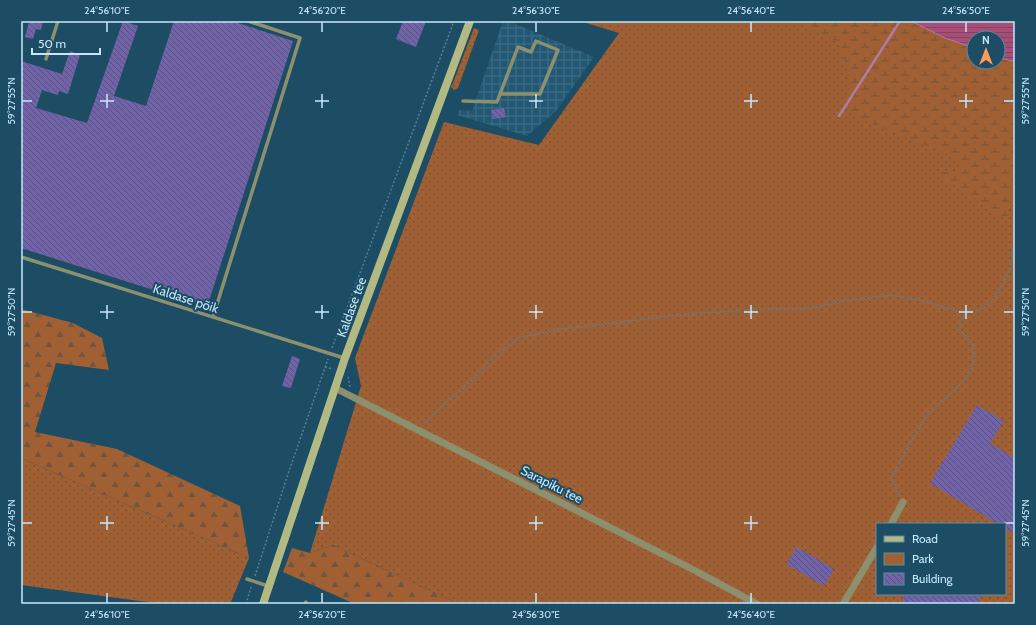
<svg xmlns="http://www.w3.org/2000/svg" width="1036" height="625" font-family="Cabin,sans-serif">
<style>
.industrial{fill:url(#industrial-grid)}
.green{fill:url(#green-dots);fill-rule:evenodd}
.forest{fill:url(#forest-firs)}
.wetland{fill:url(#wetland-marsh);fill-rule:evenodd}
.water{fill:url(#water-rules);stroke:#b37a9f}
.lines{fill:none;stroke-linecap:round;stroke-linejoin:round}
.stream{stroke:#b37a9f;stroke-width:2.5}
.building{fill:url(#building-back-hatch)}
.path{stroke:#548095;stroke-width:1.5;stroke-dasharray:2 2;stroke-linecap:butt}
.lane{stroke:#8c906e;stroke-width:3.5}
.street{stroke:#8c906e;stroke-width:7}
.secondary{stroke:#b3b982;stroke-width:8}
.ticks{fill:none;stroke:#c6e7fa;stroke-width:1.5}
.labels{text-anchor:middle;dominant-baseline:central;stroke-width:4;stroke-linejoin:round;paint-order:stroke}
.street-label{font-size:13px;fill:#c6e7fa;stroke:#1c4d64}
.neatline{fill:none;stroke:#c6e7fa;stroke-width:1.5}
.ticks-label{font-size:10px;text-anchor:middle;fill:#c6e7fa}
</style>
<defs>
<pattern id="industrial-grid" width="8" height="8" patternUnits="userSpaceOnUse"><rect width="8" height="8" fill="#225873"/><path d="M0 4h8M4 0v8" fill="none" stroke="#417088"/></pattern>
<pattern id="green-dots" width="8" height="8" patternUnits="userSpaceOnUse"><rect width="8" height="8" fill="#a06034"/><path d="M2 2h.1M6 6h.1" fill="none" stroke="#73543e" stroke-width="1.8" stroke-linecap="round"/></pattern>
<pattern id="forest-firs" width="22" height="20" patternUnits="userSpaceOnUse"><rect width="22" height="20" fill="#a06034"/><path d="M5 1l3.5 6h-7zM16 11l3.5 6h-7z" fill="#73543e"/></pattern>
<pattern id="wetland-marsh" width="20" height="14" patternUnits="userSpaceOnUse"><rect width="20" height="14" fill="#a06034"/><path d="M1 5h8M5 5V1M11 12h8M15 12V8" fill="none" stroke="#73543e"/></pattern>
<pattern id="water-rules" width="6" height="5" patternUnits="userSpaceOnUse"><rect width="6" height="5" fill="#ab4b78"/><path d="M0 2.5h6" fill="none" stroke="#794864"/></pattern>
<pattern id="building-back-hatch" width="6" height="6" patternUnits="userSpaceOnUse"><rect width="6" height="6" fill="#7262a8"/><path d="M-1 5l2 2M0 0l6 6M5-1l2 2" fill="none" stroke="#56547a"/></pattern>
</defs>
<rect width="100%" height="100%" fill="#1c4d64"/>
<path class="industrial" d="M503 21H508L594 57 556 111 527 136 457 115 459 110 472 111Z"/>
<g class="green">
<path d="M580 21H1015V604H459L333 545 310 553 361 386 355 358 444 122 539 145 619 33ZM974 38H998V62H974ZM877 524H1005V594H877Z"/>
<path d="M474 28 479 30 478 33 458 88 454 90 451 87 453 83Z"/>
<path d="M21 458 249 558 230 604H162L21 585Z"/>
</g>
<g class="forest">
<path d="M21 309 73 323 102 338 109 370 56 363 35 432 117 449 240 506 249 558 21 458Z"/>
<path d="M333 545 459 604H355L283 572 292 548 310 553Z"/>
</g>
<path class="wetland" d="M793 21H1015V102L1010 106 1015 112V172L1012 179 1008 220 1004 219 938 175 939 172H957L962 169 957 158 854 117 848 108 847 66 837 41ZM974 38H998V62H974Z"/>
<path class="water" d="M911 21H1015V62L998 57V38H974V48L945 38Z"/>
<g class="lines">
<path class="stream" d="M839 116 900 21"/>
</g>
<g class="building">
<path d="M32 21H43L41 30 36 29 33 39 25 37 29 22 32 23Z"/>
<path d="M123 21 138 26 114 96 146 106 174 21H232L293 41 207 307 21 248V61L62 74 70 51 80 55 68 94 59 91 58 95 42 90 36 108 87 123Z"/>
<path d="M403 21H426L416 47 396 39Z"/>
<path d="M504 108 506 117 493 119 491 110Z"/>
<path d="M292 356 300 359 291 388 282 386Z"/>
<path d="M977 405 1004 421 990 443 1015 458V534L1005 528V524H998L930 483Z"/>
<path d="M797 547 834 569 824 586 786 564Z"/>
<path d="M906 594H983L977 604H900Z"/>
</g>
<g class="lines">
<g class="path">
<path d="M332 348 454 21"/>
<path d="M325 367 333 369"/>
<path d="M348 377 350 387"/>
<path d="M423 424 475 377 495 355 519 338 555 330 678 315 743 310 806 309 848 300 893 295 919 300 961 312 980 310 995 299 1010 270 1015 235"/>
<path d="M900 496 891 479C902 457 914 434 929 413 936 404 946 399 954 391 966 380 981 360 971 343 968 338 964 333 959 329L961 320 967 311"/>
<path d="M255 576 289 471 328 359"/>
<path d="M246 604 251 587"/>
</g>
<g class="lane">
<path d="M46 59 58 21"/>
<path d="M463 101 497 102 518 47 531 52 536 41 558 50 540 94H501"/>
<path d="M21 257 344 358"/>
<path d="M213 317 300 38 248 21"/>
<path d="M247 579 268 586"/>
<path d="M305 604 306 602"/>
</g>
<g class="street">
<path d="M335 388 692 569 757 604"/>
<path d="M891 524 903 502"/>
<path d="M843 604 877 547"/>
</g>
<path class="secondary" d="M263 604 345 358 470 21"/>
</g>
<path class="ticks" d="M107 22V32M322 22V32M536 22V32M751 22V32M966 22V32M107 94V108M322 94V108M536 94V108M751 94V108M966 94V108M22 101H32M100 101H114M315 101H329M529 101H543M744 101H758M959 101H973M1004 101H1014M107 305V319M322 305V319M536 305V319M751 305V319M966 305V319M22 312H32M100 312H114M315 312H329M529 312H543M744 312H758M959 312H973M1004 312H1014M107 516V530M322 516V530M536 516V530M751 516V530M22 523H32M100 523H114M315 523H329M529 523H543M744 523H758M1004 523H1014M107 593V603M322 593V603M536 593V603M751 593V603"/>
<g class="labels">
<g class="street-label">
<text transform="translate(186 298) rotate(18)">Kaldase põik</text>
<text transform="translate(351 307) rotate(-70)">Kaldase tee</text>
<text transform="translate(552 484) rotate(27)">Sarapiku tee</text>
</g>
</g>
<rect width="1036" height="625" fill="none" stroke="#1c4d64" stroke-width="44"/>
<rect x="876" y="523" width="130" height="72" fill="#1c4d64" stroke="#608ba0"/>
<rect x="884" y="536" width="20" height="6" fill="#b3b982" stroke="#608ba0"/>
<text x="912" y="543" font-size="12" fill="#c6e7fa">Road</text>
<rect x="884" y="553" width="20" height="12" fill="#a06034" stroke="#608ba0"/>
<text x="912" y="563" font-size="12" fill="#c6e7fa">Park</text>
<rect x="884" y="573" width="20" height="12" fill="url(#building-back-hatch)" stroke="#608ba0"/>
<text x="912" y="583" font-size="12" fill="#c6e7fa">Building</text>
<g transform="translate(986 50)"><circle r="19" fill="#1c4d64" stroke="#608ba0"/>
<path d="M0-3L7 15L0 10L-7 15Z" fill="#fe9b58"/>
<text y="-6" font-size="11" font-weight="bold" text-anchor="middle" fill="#c6e7fa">N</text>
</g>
<path d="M32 48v6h68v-6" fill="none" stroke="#c6e7fa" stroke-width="2"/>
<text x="38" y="48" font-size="12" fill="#c6e7fa" stroke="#1c4d64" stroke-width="3" paint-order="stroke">50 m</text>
<rect x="22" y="22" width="992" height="581" class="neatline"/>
<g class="ticks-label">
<text x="107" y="14">24°56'10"E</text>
<text x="322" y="14">24°56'20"E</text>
<text x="536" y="14">24°56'30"E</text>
<text x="751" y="14">24°56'40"E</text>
<text x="966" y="14">24°56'50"E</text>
<text transform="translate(11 101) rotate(-90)" y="4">59°27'55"N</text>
<text transform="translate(1025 101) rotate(-90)" y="4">59°27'55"N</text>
<text transform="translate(11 312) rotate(-90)" y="4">59°27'50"N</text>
<text transform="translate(1025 312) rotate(-90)" y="4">59°27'50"N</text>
<text transform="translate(11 523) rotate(-90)" y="4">59°27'45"N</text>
<text transform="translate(1025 523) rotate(-90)" y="4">59°27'45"N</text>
<text x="107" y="618">24°56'10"E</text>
<text x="322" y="618">24°56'20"E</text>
<text x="536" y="618">24°56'30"E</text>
<text x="751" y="618">24°56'40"E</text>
</g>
</svg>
